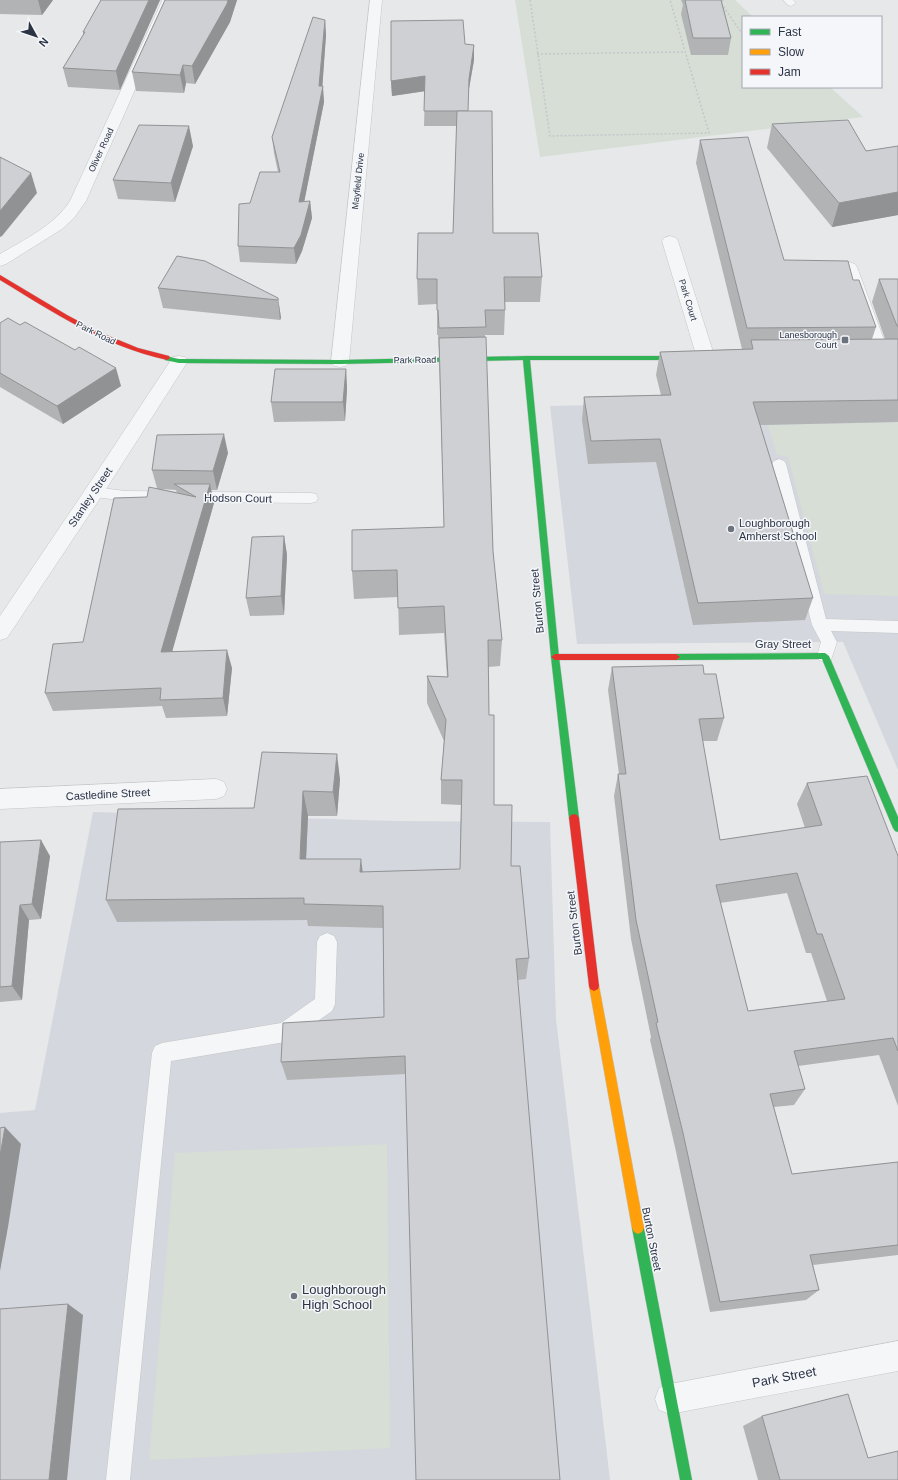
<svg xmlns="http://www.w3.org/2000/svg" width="898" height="1480" font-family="Helvetica,sans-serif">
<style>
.built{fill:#d4d7dd}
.green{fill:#d6ded6}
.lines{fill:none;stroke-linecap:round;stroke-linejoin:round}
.lane-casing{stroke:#c4c6c8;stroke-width:1}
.street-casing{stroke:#c4c6c8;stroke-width:1}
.fast-casing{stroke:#c4c6c8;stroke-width:1}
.slow-casing{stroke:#c4c6c8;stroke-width:1}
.jam-casing{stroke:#c4c6c8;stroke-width:1}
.path{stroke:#c5c6ca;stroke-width:1.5;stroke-dasharray:2 2;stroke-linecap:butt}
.lane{fill:#f5f6f7;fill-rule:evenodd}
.street{fill:#f5f6f7;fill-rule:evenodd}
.fast{fill:#30b455;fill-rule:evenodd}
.slow{fill:#ff9f0a;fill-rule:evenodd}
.jam{fill:#e5322d;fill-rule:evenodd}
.wall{fill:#b1b3b5;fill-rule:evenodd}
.shaded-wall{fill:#909294}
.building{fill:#ced0d3;stroke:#909294;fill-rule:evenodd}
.poi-dot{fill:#6c737f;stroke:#f4f6f9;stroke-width:1.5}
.labels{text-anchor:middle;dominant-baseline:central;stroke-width:3;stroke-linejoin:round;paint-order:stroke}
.far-street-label{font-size:9px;fill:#2b3445;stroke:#f4f6f9}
.far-poi-label{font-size:9px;fill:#2b3445;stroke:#f4f6f9;text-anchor:end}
.street-label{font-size:11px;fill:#2b3445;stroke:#f4f6f9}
.poi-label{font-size:11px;fill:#2b3445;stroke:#f4f6f9;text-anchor:start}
.near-poi-label{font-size:13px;fill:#2b3445;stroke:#f4f6f9;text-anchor:start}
.near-street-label{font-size:13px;fill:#2b3445;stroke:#f4f6f9}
</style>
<rect width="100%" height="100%" fill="#e6e8ea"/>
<g class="built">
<path d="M898 367V770L843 642 577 644 550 406 645 404Z"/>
<path d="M93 812 395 821 550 822 556 1019 610 1480H0V1113L35 1110Z"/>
</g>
<g class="green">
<path d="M515 0H735L753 17H743V87H830L863 117 540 157Z"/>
<path d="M898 422V596L824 594 788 457 777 455 768 425Z"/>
<path d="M387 1144 390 1448 149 1460 175 1153Z"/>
</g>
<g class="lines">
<g class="lane-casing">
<g id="lane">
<path d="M783 0H793L796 3 791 6 788 5Z"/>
<path d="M779 459 784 461 786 464 826 619 898 621V633L831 631 837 642 831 660 825 662 819 660 817 656 821 642 812 625 772 464 774 461Z"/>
<path d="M94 487 125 491 311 493 316 494 318 498 316 502 311 503 125 501 89 496 87 492 89 488Z"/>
<path d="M327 933 334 936 337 942 335 1004 332 1011 292 1039 285 1042 171 1061 130 1480H106L152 1053 155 1046 162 1043 281 1023 315 999 317 942 320 936Z"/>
</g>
</g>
<g class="street-casing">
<g id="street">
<path d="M161 0 174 1 86 201 74 218 62 229 6 264 0 266V254C25 239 54 226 70 201L162 1Z"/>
<path d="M370 0H382L349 362 346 366 340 367 334 366 331 362Z"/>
<path d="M670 236 676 238 678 241 715 358 712 362 706 363 700 362 697 358 662 241 664 238Z"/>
<path d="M849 262 855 264 857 267 890 356 887 360 881 361 875 360 872 356 841 267 843 264Z"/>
<path d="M179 356 185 357 188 361 101 497 7 638 0 640V616L87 487 173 357Z"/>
<path d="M216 779 224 782 227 789 224 796 216 799 0 809V789Z"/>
<path d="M898 1341V1371L670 1414 659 1410 655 1399 659 1388 670 1384Z"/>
</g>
</g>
<g class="fast-casing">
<g id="fast">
<path d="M165 356 179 359 340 360 526 356H691L692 358 689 360H530L559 657 579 818 577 821 574 822 571 821 569 818 551 657 523 360 340 364 179 363 165 360Z"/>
<path d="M825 653 829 656 898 817V832L895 831 893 828 822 659 676 660 672 657 676 654Z"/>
<path d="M638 1222 642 1224 644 1228 692 1480H680L632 1228 634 1224Z"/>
</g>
</g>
<g class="slow-casing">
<path id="slow" d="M594 981 598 983 599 986 644 1228 642 1232 638 1234 634 1232 632 1228 589 986 590 983Z"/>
</g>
<g class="jam-casing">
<g id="jam">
<path d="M0 275 67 315 99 332 138 348 169 356 170 358 167 360C102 345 56 314 0 280Z"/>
<path d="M555 654H676L680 657 676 660H555L551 657Z"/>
<path d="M574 814 577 815 579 818 599 986 598 989 594 991 590 989 589 986 569 818 571 815Z"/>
</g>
</g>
<g class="path">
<path d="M530 0 550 136 709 133 670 0"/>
<path d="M723 0 721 3 743 35"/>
<path d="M537 54 685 52"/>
</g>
<use href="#lane" class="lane"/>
<use href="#street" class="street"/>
<use href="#fast" class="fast"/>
<use href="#slow" class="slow"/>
<use href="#jam" class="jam"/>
</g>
<g class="wall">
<path d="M0 0H53L42 15 0 14Z"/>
<path d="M101 0H160L120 90 68 87 63 68 83 35V32Z"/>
<path d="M165 0H237L230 22 195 84 186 83 184 93 136 91 132 72Z"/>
<path d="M681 0H721L731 38 728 55H691L681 14 683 5Z"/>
<path d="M325 20 326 35 322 86 324 102 304 202 310 201 312 218 302 251 296 264 240 262 238 246 250 203 278 172 274 153 272 137Z"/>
<path d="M465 44 474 45V60L468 94V111L493 233 542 277 540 302H505V310L504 335H485V337L493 551 502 640 500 666 488 667 489 715 494 805 511 866 529 958 526 979 517 980 406 1074 287 1080 281 1062 384 1017 383 928 308 926 307 920 117 922 106 900 254 808 340 779 337 816H308L306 859 363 872 460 869 461 805 441 804V780L444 741 427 703V676L447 677 444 633 399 635 398 597 354 599 352 571 444 527 439 353 438 335H437V304L418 305 417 279 453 233 457 126H424L425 91 392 96 391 81Z"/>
<path d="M772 124 866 151 898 146V215L832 227 767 148Z"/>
<path d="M700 140 784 260 853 280 876 327 872 339H885L872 302 879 279H898V422L760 425 813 598 805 620 693 625 656 462 588 464 582 420 584 397 661 395 656 375 660 352 742 349 696 163Z"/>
<path d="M193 146 175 202 118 199 113 180Z"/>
<path d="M158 288 278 298 281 318 280 320 163 308Z"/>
<path d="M0 323 121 386 63 424 0 387Z"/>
<path d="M346 369 347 389 345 421 274 422 271 402Z"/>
<path d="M228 453 217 490H211L214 503 172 651 232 668 227 716 166 718 162 706 53 711 45 693 83 642 157 488 152 470ZM162 489 176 490 177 493Z"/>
<path d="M284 536 287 555 284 615 250 616 246 598Z"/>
<path d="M612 667 704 674 724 718 717 741H702L720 840 805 828 797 804 807 783 898 856V1106L879 1055 798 1066 805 1089 794 1105 774 1107 792 1174 898 1162V1255L813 1265 819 1290 806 1300 710 1312 675 1147 650 1040 651 1037 631 939 614 796 618 774H619L608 690ZM787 893 806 953H811L827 1001 748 1011 720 903Z"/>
<path d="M0 842 50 856 41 919 29 920 22 1000 0 1002Z"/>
<path d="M762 1416 868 1458 898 1480H758L743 1426Z"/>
</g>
<g class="shaded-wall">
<path d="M38 0H53L42 15Z"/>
<path d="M149 0H160L120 90 116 71Z"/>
<path d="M228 0H237L230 22 195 84 192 66Z"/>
<path d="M325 20 326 35 322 92 323 86 324 102 301 218 299 202 319 86Z"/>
<path d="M474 45V60L468 94 469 79Z"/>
<path d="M183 65 186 83 184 93 180 75Z"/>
<path d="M425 76 426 91 392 96 391 81Z"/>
<path d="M189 126 193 146 175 202 171 183Z"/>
<path d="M31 173 37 193 2 236 0 237V211Z"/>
<path d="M898 192V215L832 227 839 203Z"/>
<path d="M310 201 312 218 302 251 296 264 294 248Z"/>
<path d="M278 298 281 318 280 320 278 300Z"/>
<path d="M116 368 121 386 63 424 57 406Z"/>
<path d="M346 369 347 389 345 421 343 402Z"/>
<path d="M224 434 228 453 217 490 213 471Z"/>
<path d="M210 484 214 503 167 670 161 652Z"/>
<path d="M284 536 287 555 284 615 281 596Z"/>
<path d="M227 650 232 668 227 716 223 698Z"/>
<path d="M337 754 340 779 337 816 333 792Z"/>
<path d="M303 791 308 816 305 882 300 859Z"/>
<path d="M41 840 50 856 41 919 32 904Z"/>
<path d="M361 859 364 882 360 872Z"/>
<path d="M20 905 29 920 22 1000 12 986Z"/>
<path d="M5 1127 21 1144 8 1227 0 1271V1156Z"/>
<path d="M68 1304 83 1315 67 1480H49Z"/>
</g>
<g class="building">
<path d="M101 0H149L116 71 63 68 85 32H83Z"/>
<path d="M165 0H228L227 4 192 66 183 65 180 75 132 72Z"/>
<path d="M685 0H721L731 38H693Z"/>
<path d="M313 17 325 20 319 86H323L299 202 310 201 301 235 294 248 238 246 239 204 250 203 260 172H280L272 137Z"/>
<path d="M463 20 465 44 474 45 469 79 468 111H424L425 76 391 81V21Z"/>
<path d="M457 111H492L493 233H538L542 277H504L505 310H485L486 327 439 328 438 310H437V279H417L418 233H453Z"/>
<path d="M848 120 866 151 898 146V192L839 203 772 124Z"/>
<path d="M139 125 189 126 171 183 113 180Z"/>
<path d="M748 137 784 260 848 261 853 280H859L876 327 747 328 700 140Z"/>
<path d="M0 157 31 173 0 211Z"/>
<path d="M177 256 205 261 278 298V300L158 288Z"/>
<path d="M879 279H898V326H897Z"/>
<path d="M8 318 20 325 25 322 75 350 79 347 116 368 57 406 0 373V323Z"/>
<path d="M486 337 493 551 502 640H488L489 715H494V805H512L511 866H520L529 958 516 959 560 1480H416L405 1056 281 1062 283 1023 384 1017 383 906 304 904V898L106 900 118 809 254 808 262 752 337 754 333 792 303 791 300 859H361L360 872 460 869 462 780H441L446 720 427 676 448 677 444 606 398 608 397 570 352 571V530L444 527 439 338Z"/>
<path d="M898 339V400L753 402 813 598 698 603 660 439 591 441 584 397 671 395 660 352 753 349 751 340Z"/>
<path d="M275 369H346L343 402H271Z"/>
<path d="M224 434 213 471 152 470 157 435Z"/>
<path d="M174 484H210L161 652 227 650 223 698 160 700 161 688 45 693 53 644 83 642 114 498 147 497 149 487 196 497Z"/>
<path d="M284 536 281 596 246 598 252 537Z"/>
<path d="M703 665 704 674H716L724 718 699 719 720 840 822 825 807 783 867 776 898 856V1051L893 1038 794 1051 805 1089 770 1094 792 1174 898 1162V1245L810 1255 819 1290 720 1302 683 1133 656 1023 658 1022 636 920 618 774H626L612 667ZM797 873 817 934H822L845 999 748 1011 716 885Z"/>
<path d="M41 840 32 904 20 905 12 986 0 987V842Z"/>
<path d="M5 1127 0 1156V1128Z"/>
<path d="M68 1304 49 1480H0V1309Z"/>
<path d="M848 1394 868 1458 898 1451V1480H780L762 1416Z"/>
</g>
<g class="poi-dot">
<rect x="841" y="336" width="8" height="8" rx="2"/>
<circle cx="731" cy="529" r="4"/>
<circle cx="294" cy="1296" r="4"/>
</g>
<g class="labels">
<g class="far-street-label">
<text transform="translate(101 150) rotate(-65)">Oliver Road</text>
<text transform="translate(358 181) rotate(-84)">Mayfield Drive</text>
<text transform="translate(688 300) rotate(73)">Park Court</text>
<text transform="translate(96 333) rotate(26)">Park Road</text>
<text transform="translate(415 360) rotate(-1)">Park Road</text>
</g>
<g class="far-poi-label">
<text x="837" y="335">Lanesborough<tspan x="837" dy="10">Court</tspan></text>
</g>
<g class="street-label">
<text transform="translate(90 497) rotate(-56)">Stanley Street</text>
<text transform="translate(238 498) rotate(1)">Hodson Court</text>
<text transform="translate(537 601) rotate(-95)">Burton Street</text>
<text x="783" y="644">Gray Street</text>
<text transform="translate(108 794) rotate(-3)">Castledine Street</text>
<text transform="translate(574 923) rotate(-97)">Burton Street</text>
<text transform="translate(652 1239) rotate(79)">Burton Street</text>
</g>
<g class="poi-label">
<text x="739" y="523">Loughborough<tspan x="739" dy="13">Amherst School</tspan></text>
</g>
<g class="near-poi-label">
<text x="302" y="1289">Loughborough<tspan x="302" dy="15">High School</tspan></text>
</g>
<g class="near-street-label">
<text transform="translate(784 1377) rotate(-11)">Park Street</text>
</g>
</g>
<rect x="742" y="16" width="140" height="72" fill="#f4f6f9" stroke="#a4a8b1"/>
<rect x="750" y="29" width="20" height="6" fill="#30b455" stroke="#a4a8b1"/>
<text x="778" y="36" font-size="12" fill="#2b3445">Fast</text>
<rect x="750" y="49" width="20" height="6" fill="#ff9f0a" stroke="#a4a8b1"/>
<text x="778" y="56" font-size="12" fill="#2b3445">Slow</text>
<rect x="750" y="69" width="20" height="6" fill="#e5322d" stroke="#a4a8b1"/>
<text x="778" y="76" font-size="12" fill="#2b3445">Jam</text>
<g transform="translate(36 36) rotate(130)" stroke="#f4f6f9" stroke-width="3" paint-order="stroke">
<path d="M0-3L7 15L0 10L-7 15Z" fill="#2b3445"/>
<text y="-6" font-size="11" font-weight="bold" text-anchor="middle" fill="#2b3445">N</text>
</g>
</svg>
